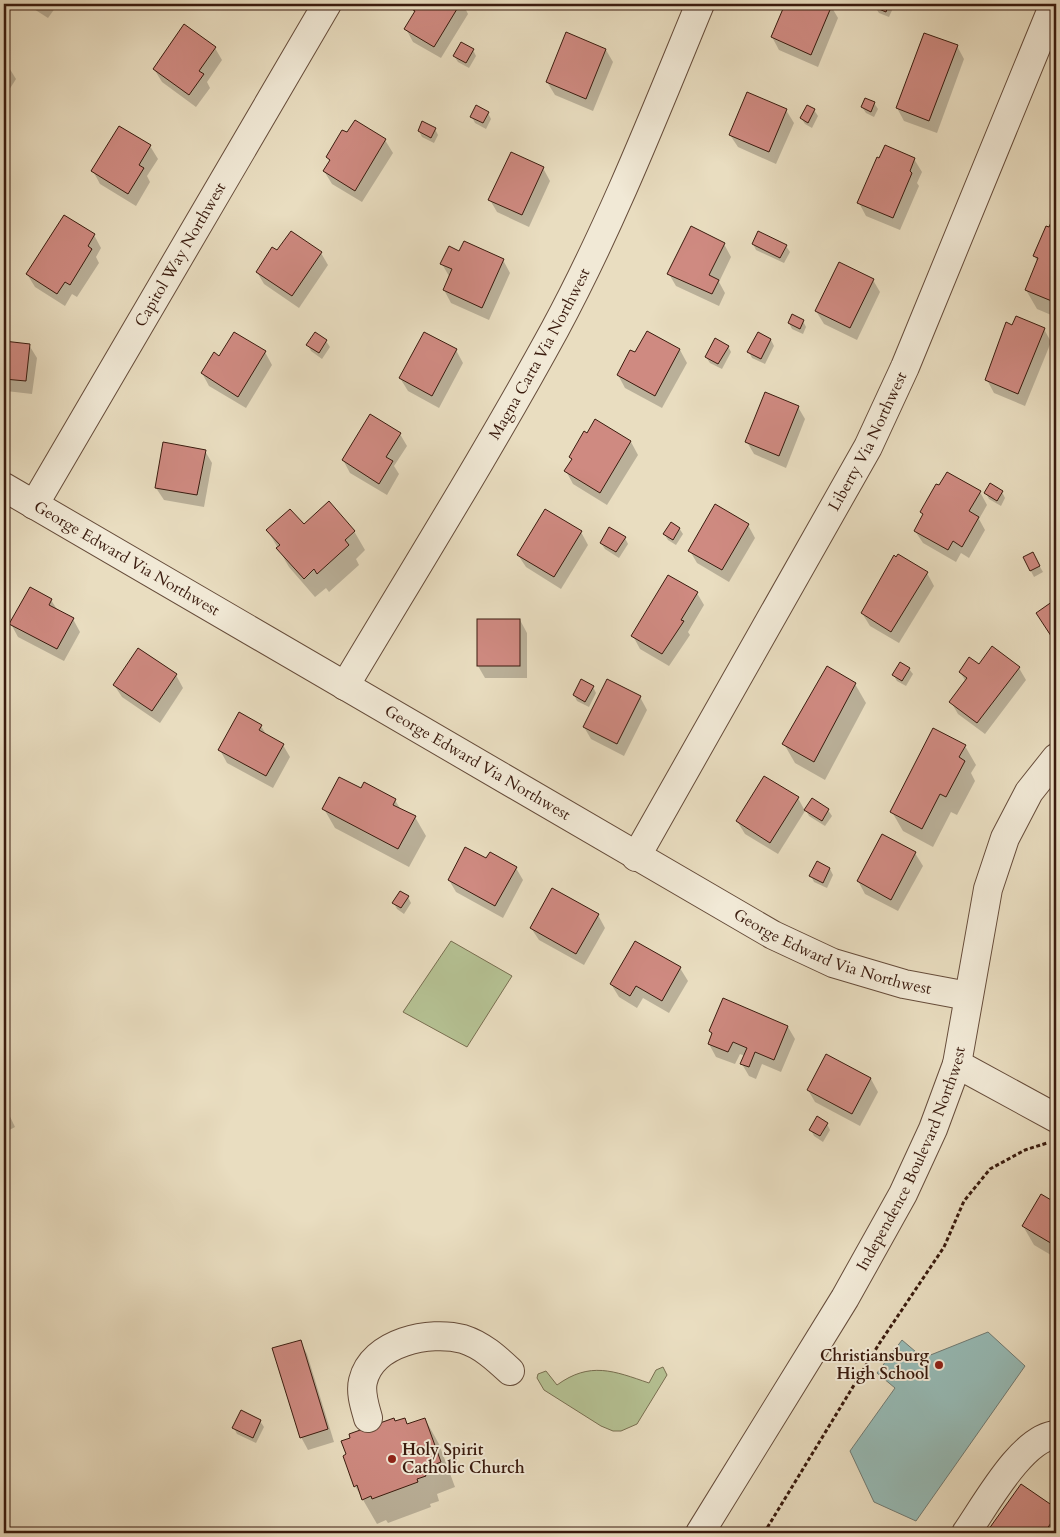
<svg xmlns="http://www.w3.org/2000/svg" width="1060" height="1537" font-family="Cardo,serif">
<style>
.green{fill:#b5c193;stroke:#786e50}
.water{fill:#97bbb6;stroke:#727b73}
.shadow{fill:#0003}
.building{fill:#cf8a81;stroke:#3a1b0e}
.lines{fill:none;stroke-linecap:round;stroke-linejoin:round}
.minor-casing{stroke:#664c3a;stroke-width:30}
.path{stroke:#3a1b0e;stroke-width:3;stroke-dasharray:4 2.5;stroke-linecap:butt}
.minor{stroke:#f1e9d6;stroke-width:28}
.poi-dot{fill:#8f2418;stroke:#f1e9d6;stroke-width:2}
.labels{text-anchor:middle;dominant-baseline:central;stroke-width:4;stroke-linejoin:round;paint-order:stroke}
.street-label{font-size:16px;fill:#3a1b0e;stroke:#f1e9d6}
.poi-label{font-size:16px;font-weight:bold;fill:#3a1b0e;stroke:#f1e9d6;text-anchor:end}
</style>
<rect width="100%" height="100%" fill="#e9ddc0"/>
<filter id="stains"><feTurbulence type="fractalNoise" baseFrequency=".004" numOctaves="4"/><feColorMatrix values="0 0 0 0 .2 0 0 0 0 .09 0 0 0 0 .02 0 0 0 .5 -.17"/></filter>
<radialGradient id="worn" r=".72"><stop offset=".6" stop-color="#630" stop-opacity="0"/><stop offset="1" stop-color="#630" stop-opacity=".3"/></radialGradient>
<g class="green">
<path d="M451 941 512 976 467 1047 403 1012Z"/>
<path d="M663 1367 667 1375 637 1424 621 1431H613L601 1426 544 1390 537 1378 538 1374 546 1371 557 1385C590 1361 614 1371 649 1383L656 1370Z"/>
</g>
<path class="water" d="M988 1332 1025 1366 916 1521 874 1502 850 1451 895 1388 877 1373 902 1340 923 1358Z"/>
<g class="shadow">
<path d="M26 4H58L48 18Z"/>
<path d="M415 4H463L468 14 441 58 413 42 406 29 415 14 412 8Z"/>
<path d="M786 4H826L831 6 838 18 818 67 779 50 772 37Z"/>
<path d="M877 4H890L893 8 889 17 879 13 875 7Z"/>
<path d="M980 4H991L990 7Z"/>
<path d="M957 46 964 59 937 133 904 121 897 108Z"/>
<path d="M215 48 222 60 207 82 210 88 196 107 162 82 154 69Z"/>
<path d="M473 50 476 56 469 68 458 62 454 56Z"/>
<path d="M606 50 613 62 593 111 555 95 547 82Z"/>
<path d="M4 63 8 66 16 79 4 98Z"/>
<path d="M874 103 878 109 874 117 866 113 862 107Z"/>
<path d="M786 110 794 123 776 164 738 147 730 135Z"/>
<path d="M814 110 818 116 812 128 805 124 801 118Z"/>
<path d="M488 113 491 119 486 129 475 123 472 117Z"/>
<path d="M355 122 385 140 393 153 362 202 332 184 324 171 330 162 327 157 347 134Z"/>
<path d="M435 129 438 135 434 143 422 137 419 131Z"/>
<path d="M150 146 158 159 147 176 150 182 136 206 100 184 93 171Z"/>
<path d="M914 159 922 172 917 183 919 186 900 230 866 216 859 203Z"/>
<path d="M543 168 550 181 529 227 497 212 490 200Z"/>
<path d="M1056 214V317L1037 309 1026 290 1038 262 1034 256Z"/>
<path d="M94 235 101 248 96 257 99 263 77 297 72 294 65 306 35 287 27 274Z"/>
<path d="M724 244 731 257 719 282 725 293 719 306 676 286 669 274Z"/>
<path d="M753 244 786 246 790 252 784 263 756 250Z"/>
<path d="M278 252 321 253 328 265 299 308 264 284 257 272Z"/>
<path d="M459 253 503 260 510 273 489 320 451 303 444 290 449 276 442 264Z"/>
<path d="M873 280 880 292 857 340 824 324 816 311Z"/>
<path d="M803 321 806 327 803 334 792 329 789 323Z"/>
<path d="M1044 329 1051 342 1025 406 994 393 987 380Z"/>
<path d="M758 334 771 340 774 346 765 364 752 358 749 352Z"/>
<path d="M326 341 330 347 322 359 311 351 308 345Z"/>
<path d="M4 342 29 345 37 358 32 394 6 391 4 396Z"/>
<path d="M728 346 731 352 722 369 710 363 706 357Z"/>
<path d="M456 350 463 363 439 408 408 391 400 378Z"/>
<path d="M680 350 687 363 662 408 625 388 618 375 636 354Z"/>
<path d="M265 352 272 365 246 408 209 386 202 373 219 357Z"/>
<path d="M798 407 805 419 786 468 754 454 747 442Z"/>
<path d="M596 421 631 442 638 455 607 505 573 484 566 471 572 460 570 457Z"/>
<path d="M400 434 407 446 394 466 399 474 387 495 350 473 343 460Z"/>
<path d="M205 451 212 463 204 507 164 500 156 488Z"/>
<path d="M980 492 987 505 979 519 985 530 969 558 961 553 956 562 923 543 915 531 924 516 921 512Z"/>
<path d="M1002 492 1005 498 1001 506 989 499 986 493Z"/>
<path d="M304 525 354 531 365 550 356 559 359 565 329 592 326 588 315 597 289 567 268 531Z"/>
<path d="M748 525 755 538 729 582 697 563 690 551Z"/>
<path d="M679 528 683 534 676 545 668 540 664 534Z"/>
<path d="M581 532 588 545 561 589 526 567 518 555Z"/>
<path d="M625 538 628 544 619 558 605 549 601 543Z"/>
<path d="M1032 553 1043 572 1034 577 1024 558Z"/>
<path d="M896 558 927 573 934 586 899 643 870 626 862 613Z"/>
<path d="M4 588 10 599 4 609Z"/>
<path d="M697 593 704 605 688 632 690 635 669 666 640 649 633 636Z"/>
<path d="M51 600 58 611 73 619 80 632 64 661 18 637 11 624Z"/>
<path d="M520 620 527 633V678H485L478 666Z"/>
<path d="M979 666 1019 668 1026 680 985 734 958 714 951 702 966 682 960 672Z"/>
<path d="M909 669 913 674 906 686 897 681 894 676Z"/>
<path d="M176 675 183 688 160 723 122 697 114 685Z"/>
<path d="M855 684 866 703 825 780 795 763 784 744Z"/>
<path d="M593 687 596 693 589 707 577 701 574 695Z"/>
<path d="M640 697 647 710 624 756 591 739 584 727Z"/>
<path d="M261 726 267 736 283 745 290 757 273 788 227 763 220 750Z"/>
<path d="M965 746 976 765 971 773 975 781 957 815 951 812 933 847 903 831 892 812Z"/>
<path d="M364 784 395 800 401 810 415 817 426 836 409 867 335 828 324 809 361 790Z"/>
<path d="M798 798 805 811 778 854 745 834 737 821Z"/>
<path d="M806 810H828L832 816 825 826 809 816Z"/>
<path d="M882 836 915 853 923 866 898 911 865 894 858 881Z"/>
<path d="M487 860 516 868 523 880 503 918 456 892 449 880Z"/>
<path d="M830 869 833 875 827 888 814 882 811 876Z"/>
<path d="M408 897 411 903 404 914 397 909 394 903Z"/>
<path d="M598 915 605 928 584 965 539 940 531 928Z"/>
<path d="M635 942 680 968 688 981 669 1013 643 998 637 1008 619 997 611 984Z"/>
<path d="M788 1027 795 1039 781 1072 762 1064 756 1079 749 1076 742 1064 745 1056 740 1054 735 1064 716 1057 709 1044 712 1036 710 1031Z"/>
<path d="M826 1056 871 1079 878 1092 860 1126 815 1102 808 1090Z"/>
<path d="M4 1104 15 1127 4 1133Z"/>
<path d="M827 1124 830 1130 823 1142 814 1136 811 1130Z"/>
<path d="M1042 1195 1056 1204V1258L1034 1245 1023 1226Z"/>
<path d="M300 1341 307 1354 334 1442 308 1450 301 1437Z"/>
<path d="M404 1419 408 1425 425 1419 439 1444 455 1487 437 1494 439 1501 430 1504 431 1507 388 1523 386 1520 377 1524 355 1486 395 1422Z"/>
<path d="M260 1421 264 1427 256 1443 237 1434 234 1428Z"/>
<path d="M1022 1485 1056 1510V1533H988Z"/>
</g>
<g class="building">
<path d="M413 4H460L434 47 404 29 415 11 410 8Z"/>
<path d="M785 4 832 5 811 55 771 37Z"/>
<path d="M875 4H889L886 12 874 7Z"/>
<path d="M184 24 216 47 199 71 204 74 189 95 153 69Z"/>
<path d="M566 32 606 49 586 99 546 82Z"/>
<path d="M924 33 958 45 929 121 896 108Z"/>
<path d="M461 42 474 49 466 63 453 56Z"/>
<path d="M747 92 787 109 769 152 729 135Z"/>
<path d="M865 98 875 102 871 112 861 107Z"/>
<path d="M476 105 489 112 483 123 470 117Z"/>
<path d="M807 105 815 109 808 123 800 118Z"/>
<path d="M355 120 386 139 355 191 323 171 330 160 326 157 342 130 347 132Z"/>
<path d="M422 121 436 128 431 138 418 131Z"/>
<path d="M119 126 151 145 139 165 144 168 128 194 91 171Z"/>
<path d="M885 145 915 158 910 171 912 173 893 218 857 203 877 157 879 158Z"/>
<path d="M511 152 544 167 522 215 488 200Z"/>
<path d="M1056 211V298L1054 302 1025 290 1038 258 1033 256 1046 226 1049 227Z"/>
<path d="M64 215 95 234 88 246 92 249 70 285 65 282 57 294 26 274Z"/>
<path d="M691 226 725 243 709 275 719 280 712 294 667 274Z"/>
<path d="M291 231 322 252 292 296 256 272 272 247 277 250Z"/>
<path d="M758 231 787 245 780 258 752 244Z"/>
<path d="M464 241 504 259 482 308 443 290 452 269 440 264 449 246 459 251Z"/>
<path d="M839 262 874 279 850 328 815 311Z"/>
<path d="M792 314 804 320 800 329 788 323Z"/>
<path d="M1016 316 1045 328 1018 394 985 380 1006 322 1012 325Z"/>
<path d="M647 331 680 349 655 396 617 375 630 350 635 352Z"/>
<path d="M234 332 266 351 238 397 201 373 214 352 219 356Z"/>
<path d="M315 332 327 340 319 353 306 345Z"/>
<path d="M424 332 457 349 432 396 399 378Z"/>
<path d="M758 332 771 339 761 359 747 352Z"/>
<path d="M715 338 729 346 718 364 705 357Z"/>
<path d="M4 341 30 344 26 381 4 379Z"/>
<path d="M765 392 799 406 779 456 745 442Z"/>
<path d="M370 414 401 433 386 457 393 461 379 484 342 460Z"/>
<path d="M595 419 631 441 600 493 564 471 572 459 569 457 584 431 587 433Z"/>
<path d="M163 442 206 450 197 495 155 488Z"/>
<path d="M947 472 981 491 969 511 979 517 962 547 953 541 948 550 914 531 923 514 920 512 936 484 939 485Z"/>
<path d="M990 483 1003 491 997 501 984 493Z"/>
<path d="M329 501 355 531 345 540 349 545 317 574 314 569 304 579 276 548 280 545 266 530 290 509 304 524Z"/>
<path d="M715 504 749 524 722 570 688 551Z"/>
<path d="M545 509 582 531 554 577 517 555Z"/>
<path d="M671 522 680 528 673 540 663 534Z"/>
<path d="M609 527 626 537 616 552 600 543Z"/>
<path d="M1033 552 1040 566 1030 571 1023 557Z"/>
<path d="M898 554 928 572 891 632 861 613 894 555 896 557Z"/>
<path d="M668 575 698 592 681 620 684 621 662 654 631 636Z"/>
<path d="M30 587 52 599 49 605 74 618 57 649 9 624Z"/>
<path d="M1056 599V641L1055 642 1036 613Z"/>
<rect x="477" y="619" width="43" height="47"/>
<path d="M992 646 1020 667 977 723 949 702 967 678 959 672 969 657 979 664Z"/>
<path d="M138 648 177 674 152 711 113 685Z"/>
<path d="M900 662 910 668 902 681 892 675Z"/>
<path d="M827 666 856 683 814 762 782 744Z"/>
<path d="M581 679 594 686 585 702 573 695Z"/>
<path d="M607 679 641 696 617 744 583 727Z"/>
<path d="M239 712 262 725 259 730 284 744 266 776 218 750Z"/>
<path d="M933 728 966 745 959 757 965 761 946 797 940 794 922 829 890 812Z"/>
<path d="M764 776 799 797 770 843 736 821Z"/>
<path d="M339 777 361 788 364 782 396 799 393 805 416 816 398 849 322 809Z"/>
<path d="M812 798 829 809 822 821 804 810Z"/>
<path d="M882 834 916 852 891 900 857 881Z"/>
<path d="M465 847 486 858 490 852 517 867 495 906 448 880Z"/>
<path d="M817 861 830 868 823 883 809 876Z"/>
<path d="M552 888 599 914 576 954 530 928Z"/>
<path d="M400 891 409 896 401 908 392 903Z"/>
<path d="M635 941 681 967 662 1001 636 986 630 996 610 984Z"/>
<path d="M723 998 788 1026 774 1060 755 1052 749 1067 740 1064 747 1048 733 1042 728 1052 708 1044 712 1033 709 1031Z"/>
<path d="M826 1054 871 1078 852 1114 807 1090Z"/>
<path d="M817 1116 828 1123 820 1136 809 1130Z"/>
<path d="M1041 1194 1056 1203V1250L1053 1248 1054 1245 1022 1226Z"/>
<path d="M301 1340 328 1429 300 1438 272 1348Z"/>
<path d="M241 1410 261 1420 253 1438 232 1428Z"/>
<path d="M394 1418 395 1421 405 1418 407 1424 425 1418 441 1462 423 1469 426 1476 417 1479 418 1482 372 1499 371 1496 362 1500 357 1485 354 1487 343 1456 346 1454 341 1441 350 1438 349 1434Z"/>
<path d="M1021 1484 1056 1508V1516L1044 1533H986Z"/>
</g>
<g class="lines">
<g class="minor-casing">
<g id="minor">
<path id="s1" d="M4 487 773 935 833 963 904 984 968 996"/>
<path id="s2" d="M34 505 327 4"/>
<path id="s3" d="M345 686C416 567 489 450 555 329 611 225 655 113 700 4"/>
<path id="s4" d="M636 857 868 447 905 367 1054 4"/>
<path d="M957 1064 1056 1118"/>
<path d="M368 1418C365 1407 360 1393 363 1381 372 1342 430 1330 463 1339 482 1345 496 1358 510 1371"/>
<path id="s5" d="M700 1533 845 1298 903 1194 933 1129 957 1064 988 889 1005 838 1029 792 1056 758"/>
<path d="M966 1533C985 1506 1022 1437 1056 1435"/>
</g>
</g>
<path class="path" d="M764 1533 879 1344 944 1247 964 1201 990 1169 1025 1150 1047 1143"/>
<use href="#minor" class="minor"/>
</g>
<g class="poi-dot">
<circle cx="939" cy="1365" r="5"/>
<circle cx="392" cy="1459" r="5"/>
</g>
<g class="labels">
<g class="street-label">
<text stroke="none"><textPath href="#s2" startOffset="290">Capitol Way Northwest</textPath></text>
<text stroke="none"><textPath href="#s3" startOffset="385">Magna Carta Via Northwest</textPath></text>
<text stroke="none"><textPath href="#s4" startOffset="476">Liberty Via Northwest</textPath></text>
<text stroke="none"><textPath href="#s1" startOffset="142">George Edward Via Northwest</textPath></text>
<text stroke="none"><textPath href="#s1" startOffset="548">George Edward Via Northwest</textPath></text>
<text stroke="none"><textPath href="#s1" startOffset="952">George Edward Via Northwest</textPath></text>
<text stroke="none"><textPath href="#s5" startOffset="431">Independence Boulevard Northwest</textPath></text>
</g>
<g class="poi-label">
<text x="929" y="1356">Christiansburg<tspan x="929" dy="18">High School</tspan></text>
<text x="402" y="1450" text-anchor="start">Holy Spirit<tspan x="402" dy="18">Catholic Church</tspan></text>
</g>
</g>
<rect width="1060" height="1537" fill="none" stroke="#e9ddc0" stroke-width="20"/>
<rect x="5" y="5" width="1050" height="1527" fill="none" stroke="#3a1b0e" stroke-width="2.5"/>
<rect x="10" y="10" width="1040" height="1517" fill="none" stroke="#3a1b0e"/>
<rect width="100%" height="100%" filter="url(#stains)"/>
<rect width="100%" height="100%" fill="url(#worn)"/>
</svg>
